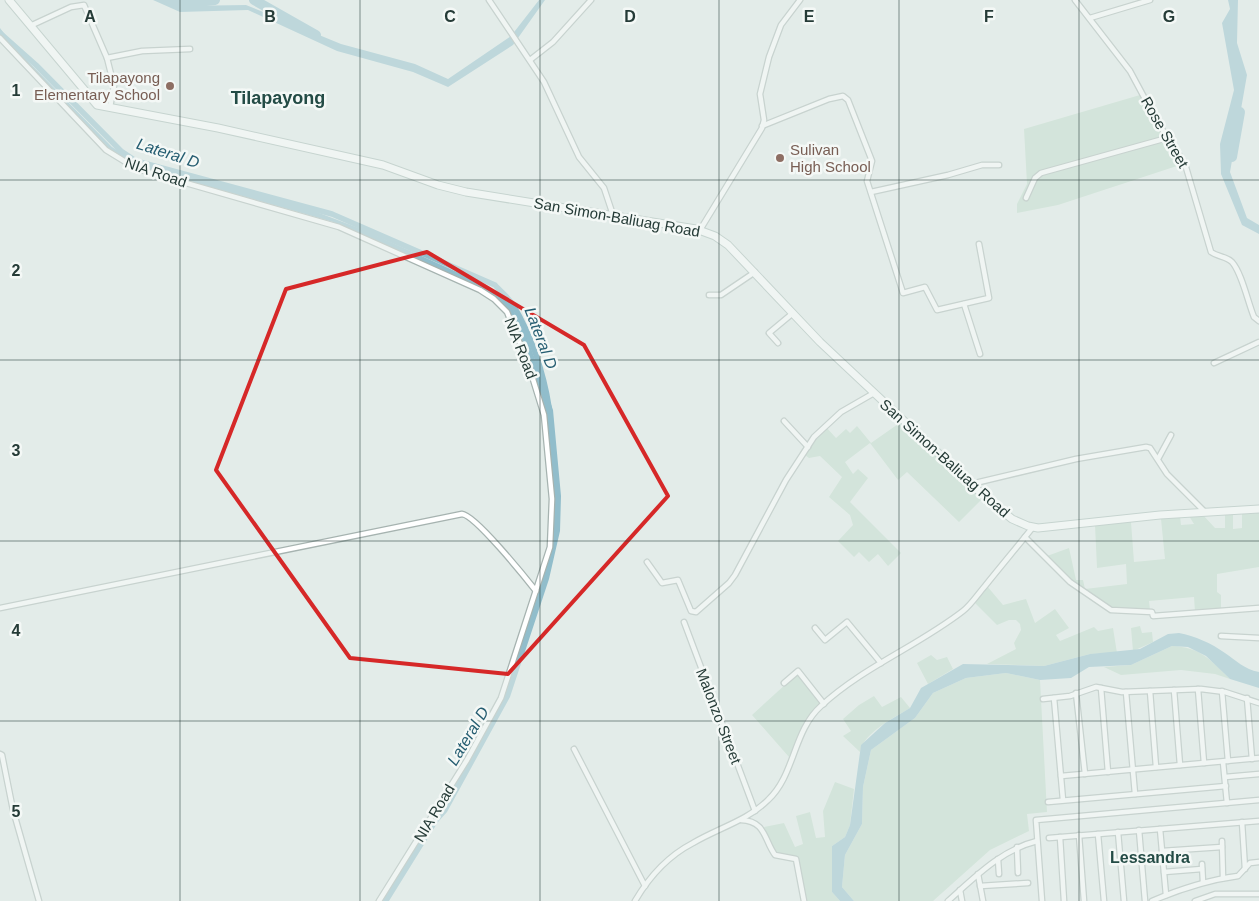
<svg xmlns="http://www.w3.org/2000/svg" width="1259" height="901" font-family="Helvetica,sans-serif">
<style>
.green{fill:#bfdac9}
.water{fill:#91bdcb}
.lines{fill:none;stroke-linecap:round;stroke-linejoin:round}
.canal{stroke:#91bdcb;stroke-width:5.5}
.river{stroke:#91bdcb;stroke-width:10}
.minor-casing{stroke:#a6b3b0;stroke-width:7}
.secondary-casing{stroke:#a3b6b1;stroke-width:9}
.minor{stroke:#fff;stroke-width:4.5}
.secondary{stroke:#fff;stroke-width:7}
.marked{fill:none;stroke:#d62828;stroke-width:4;stroke-linejoin:round}
.grid{fill:none;stroke:#253b37;stroke-width:1;stroke-opacity:0.55}
.education-dot{fill:#8d6e63;stroke:#f4f8f6;stroke-width:2}
.labels{text-anchor:middle;dominant-baseline:central;stroke-width:5;stroke-linejoin:round;paint-order:stroke}
.education-label{font-size:15px;fill:#785e54;stroke:#f4f8f6;text-anchor:end}
.street-label{font-size:15px;fill:#253b37;stroke:#f4f8f6}
.water-label{font-size:16px;font-style:italic;fill:#255d71;stroke:#f4f8f6}
.neighbourhood-label{font-size:16px;font-weight:bold;fill:#234b45;stroke:#f4f8f6}
.quarter-label{font-size:18px;font-weight:bold;fill:#234b45;stroke:#f4f8f6}
.grid-label{font-size:16px;text-anchor:middle;font-weight:bold;fill:#253b37;stroke:#f4f8f6;stroke-width:5;stroke-linejoin:round;paint-order:stroke}
</style>
<rect width="100%" height="100%" fill="#e3ece9"/>
<g class="green">
<path d="M1140 95 1164 136 1041 171 1034 177 1024 198 1028 199 1037 180 1042 175 1167 141 1183 164 1058 205 1017 213V204L1027 184 1024 129Z"/>
<path d="M901 422 981 500 959 522 907 472 898 480 870 443 845 462 853 474 858 469 868 478 850 502 901 553 888 566 878 554 869 562 859 552 854 557 838 541 853 525 850 515 829 497 842 477 820 456 809 458 805 455 816 437 826 427 836 438 846 429 850 433 857 426 871 443Z"/>
<path d="M1233 513V529L1242 528V513H1259V567L1217 574V592L1221 595V610L1195 612 1194 597 1149 601 1150 610 1112 609 1078 587 1047 556 1069 548 1076 580H1083L1085 589 1127 584 1126 564 1097 568 1095 525 1131 522 1134 562 1165 559 1161 519 1180 516 1181 525 1194 524 1189 516 1203 515 1215 528H1225V514Z"/>
<path d="M987 586 1003 605 1026 599 1035 623 1055 609 1069 628 1056 635 1060 641 1094 627 1098 631 1113 628 1117 653 1090 654 1044 666 987 664 1016 649 1014 643 1021 630 1020 624 1016 620H1009L997 625 974 602Z"/>
<path d="M1140 626 1142 633 1152 632 1153 642 1133 651 1131 628Z"/>
<path d="M1172 646C1200 647 1211 660 1230 679L1215 674 1181 670 1121 675 1104 667 1131 665Z"/>
<path d="M931 655 937 660 947 657 953 669 928 684 917 663Z"/>
<path d="M798 673 820 703 805 720 789 757 752 715Z"/>
<path d="M1006 673 1040 680 1047 812 1027 814 1029 831 990 850 933 901H854L842 887 845 855 862 824 863 787 871 750 915 718 933 693 966 678Z"/>
<path d="M874 696 882 707 901 697 910 708C894 718 864 732 860 752L843 736 851 731 843 719 859 705Z"/>
<path d="M835 782 854 789 850 825 845 837 832 846V892L840 901H807L798 858 776 853 764 827 784 823 795 847 803 844 796 816 810 812 816 838 825 837 823 811Z"/>
</g>
<g class="water">
<path d="M153 0H167L180 6 246 5 341 44 415 64 448 79 511 36 539 0H545L513 45 448 87 413 72 337 51 248 10 180 12Z"/>
<path d="M1228 0H1238L1237 43 1247 75 1230 172 1247 218 1259 225V234L1242 225 1221 174 1220 144 1234 90 1222 23 1230 9Z"/>
<path d="M0 28 16 49 112 147 141 165 306 208 364 230 488 286 510 304 526 334 553 410 561 496 560 531 549 579 510 697 447 812 438 822 389 901H381L478 744 503 698 551 547 553 499 545 415 521 337 509 311 496 297 476 286 333 222 133 165 100 142 12 49 0 35Z"/>
<path d="M1179 633C1195 636 1211 643 1225 653 1237 661 1244 669 1259 672V688L1230 679 1206 656 1188 647 1172 646 1131 665 1089 667 1071 678 1040 680 1006 673 966 678 933 693 915 718 871 750 863 787 862 824 845 855 842 887 854 901H840L832 892V846L845 837 850 825 861 745 885 723 910 708 921 688 963 664 1044 666 1090 654 1140 649 1168 634Z"/>
</g>
<g class="lines">
<path class="canal" d="M0 33 36 65 121 151 136 161 332 214 495 285C501 292 509 298 513 305 531 334 544 374 549 407"/>
<g class="river">
<path d="M171 0 180 4 215 0"/>
<path d="M254 0 316 35"/>
<path d="M1232 157 1240 112"/>
</g>
<g class="minor-casing">
<g id="minor">
<path d="M489 0 544 82 579 157 604 188 613 215"/>
<path d="M1075 0 1130 71 1158 123 1185 164 1211 252C1218 257 1226 256 1232 262 1242 273 1248 303 1254 317L1259 321"/>
<path d="M1090 18 1150 0"/>
<path d="M30 26 71 7 84 5 107 58 114 86 110 107"/>
<path d="M0 38 106 150 137 169 339 227 480 290 494 299 507 312 528 363 544 415 552 499 550 547 501 698 467 760 379 901"/>
<path d="M107 58 142 51 190 49"/>
<path d="M530 60 553 42 591 0"/>
<path d="M762 126 829 99 843 96 848 100 872 161 867 181 903 293 925 287 937 310 989 298 979 244"/>
<path d="M871 192 948 175 982 165H999"/>
<path d="M1026 198 1035 178 1041 173 1167 138"/>
<path d="M700 230 762 128 764 120 760 94 769 57 781 25 800 0"/>
<path d="M709 295H721L755 272"/>
<path d="M964 304 980 354"/>
<path d="M778 343 769 333 793 313"/>
<path d="M1214 363 1259 342"/>
<path d="M784 421 808 447"/>
<path d="M1158 459 1171 435"/>
<path d="M971 484 1076 459 1146 447 1150 448 1167 474 1204 511"/>
<path d="M1025 537 1070 582 1111 610 1152 612 1153 616 1259 608"/>
<path d="M647 562 662 583 678 580 691 611 696 612 729 583 735 575 786 480 814 437 841 412 874 393"/>
<path d="M0 608 462 514C475 515 525 577 536 591"/>
<path d="M684 622 755 811"/>
<path d="M815 628 825 640 847 622 881 663"/>
<path d="M1221 636 1259 638"/>
<path d="M784 683 798 671 824 704"/>
<path d="M1101 688 1108 772"/>
<path d="M1198 689 1204 763"/>
<path d="M1174 690 1180 765"/>
<path d="M1150 691 1156 767"/>
<path d="M1222 691 1228 761"/>
<path d="M1126 692 1135 794"/>
<path d="M1076 693 1085 774"/>
<path d="M1054 698 1063 800"/>
<path d="M1247 698 1252 759"/>
<path d="M1043 699 1070 696 1096 687 1122 692 1201 689 1225 692 1259 703"/>
<path d="M574 749 645 886"/>
<path d="M0 754 2 755 13 810 39 901"/>
<path d="M1223 762 1227 803"/>
<path d="M1061 776 1259 758"/>
<path d="M1225 777 1259 774"/>
<path d="M1048 802 1226 786"/>
<path d="M741 820C766 821 764 840 775 855L796 859 804 901"/>
<path d="M1242 822 1245 869"/>
<path d="M1160 829 1166 895"/>
<path d="M1139 830 1145 901"/>
<path d="M1118 832 1124 901"/>
<path d="M1098 834 1104 901"/>
<path d="M1079 835 1084 901"/>
<path d="M1060 837 1064 901"/>
<path d="M1049 838 1259 821"/>
<path d="M1222 841 1223 878"/>
<path d="M1017 847 1018 873"/>
<path d="M1162 851 1222 847"/>
<path d="M998 859 999 874"/>
<path d="M1202 864 1203 882"/>
<path d="M1164 872 1202 869"/>
<path d="M978 874 983 901"/>
<path d="M980 886 1028 883"/>
<path d="M960 890 962 901"/>
<path d="M635 901C649 877 668 856 693 843 718 828 747 821 768 800 795 775 793 731 821 706 863 667 918 646 963 611 971 605 978 594 985 586 1001 566 1017 547 1033 527"/>
<path d="M948 901C975 877 1001 850 1037 841"/>
<path d="M1042 901 1036 820 1259 800"/>
<path d="M1152 901C1180 889 1208 880 1238 876L1250 863 1259 862"/>
<path d="M1195 901 1215 894H1259"/>
</g>
</g>
<g class="secondary-casing">
<path id="secondary" d="M9 0 97 105 218 128 383 165 438 185 466 192 696 229 715 236 728 245 820 342 983 495 1012 519 1028 526 1038 528 1160 515 1259 509"/>
</g>
<use href="#minor" class="minor"/>
<use href="#secondary" class="secondary"/>
</g>
<path d="M0 0H1259V901H0ZM427 252 584 345 668 496 508 674 350 658 216 470 286 289Z" fill="#e3ece9" fill-opacity=".55" fill-rule="evenodd"/>
<path class="marked" d="M427 252 584 345 668 496 508 674 350 658 216 470 286 289Z"/>
<path class="grid" d="M180 0V901M360 0V901M540 0V901M719 0V901M899 0V901M1079 0V901M0 180H1259M0 360H1259M0 541H1259M0 721H1259"/>
<g class="education-dot">
<circle cx="170" cy="86" r="5"/>
<circle cx="780" cy="158" r="5"/>
</g>
<g class="labels">
<g class="education-label">
<text x="160" y="77">Tilapayong<tspan x="160" dy="17">Elementary School</tspan></text>
<text x="790" y="149" text-anchor="start">Sulivan<tspan x="790" dy="17">High School</tspan></text>
</g>
<g class="street-label">
<text transform="translate(1165 132) rotate(60)">Rose Street</text>
<text transform="translate(156 172) rotate(19)">NIA Road</text>
<text transform="translate(617 217) rotate(10)">San Simon-Baliuag Road</text>
<text transform="translate(521 348) rotate(69)">NIA Road</text>
<text transform="translate(945 458) rotate(42)">San Simon-Baliuag Road</text>
<text transform="translate(719 716) rotate(69)">Malonzo Street</text>
<text transform="translate(434 813) rotate(-59)">NIA Road</text>
</g>
<g class="water-label">
<text transform="translate(168 153) rotate(18)">Lateral D</text>
<text transform="translate(541 338) rotate(69)">Lateral D</text>
<text transform="translate(468 736) rotate(-59)">Lateral D</text>
</g>
<g class="neighbourhood-label">
<text x="1150" y="857">Lessandra</text>
</g>
<g class="quarter-label">
<text x="278" y="98">Tilapayong</text>
</g>
</g>
<g class="grid-label">
<text x="90" y="22">A</text>
<text x="270" y="22">B</text>
<text x="450" y="22">C</text>
<text x="630" y="22">D</text>
<text x="809" y="22">E</text>
<text x="989" y="22">F</text>
<text x="1169" y="22">G</text>
<text x="16" y="96">1</text>
<text x="16" y="276">2</text>
<text x="16" y="456">3</text>
<text x="16" y="636">4</text>
<text x="16" y="817">5</text>
</g>
</svg>
